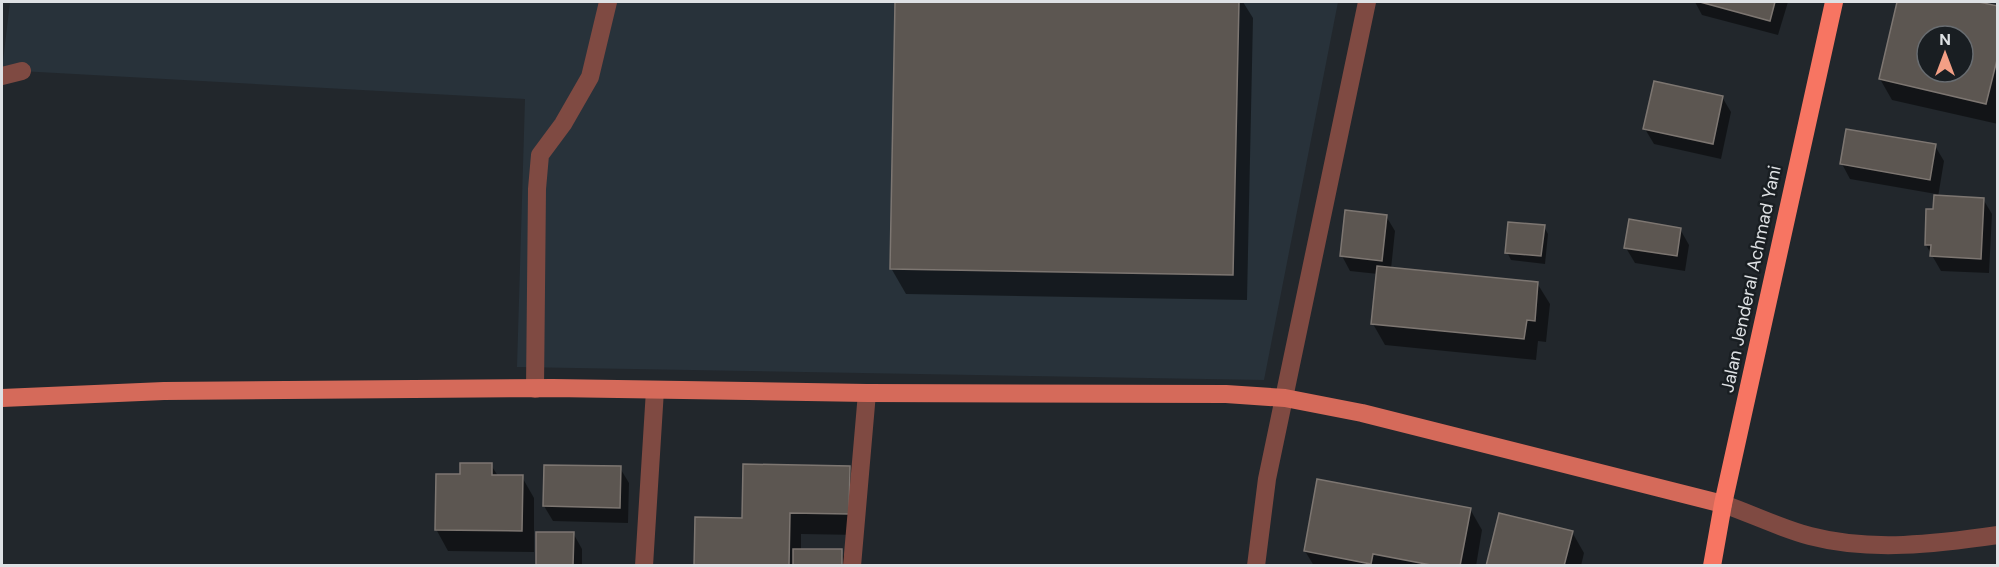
<svg xmlns="http://www.w3.org/2000/svg" width="1999" height="567" font-family="'DM Sans',sans-serif">
<style>
.built{fill:#28323a}
.shadow{fill:#0007;fill-rule:evenodd}
.building{fill:#5c5651;stroke:#7d7671;stroke-width:1.5;fill-rule:evenodd}
.lines{fill:none;stroke-linecap:round;stroke-linejoin:round}
.minor{stroke:#7f4a42;stroke-width:18}
.major{stroke:#d56a5a;stroke-width:18}
.highway{stroke:#f77562;stroke-width:18}
.labels{text-anchor:middle;dominant-baseline:central;stroke-width:5;stroke-linejoin:round;paint-order:stroke}
.street-label{font-size:18px;fill:#dee1e4;stroke:#191e22}
</style>
<rect width="100%" height="100%" fill="#22272c"/>
<path class="built" d="M10 2H1338L1264 380 517 367 525 99 2 70Z"/>
<g class="shadow">
<path d="M897 2H1243L1253 18 1247 300 906 294 891 268Z"/>
<path d="M1695 2H1788L1778 35 1702 15Z"/>
<path d="M1898 2H1972L1998 7V124L1892 100 1880 79ZM1927 36H1963V72H1927Z"/>
<path d="M1722 97 1731 112 1721 159 1654 144 1645 129Z"/>
<path d="M1935 146 1944 161 1938 197 1983 199 1992 214 1989 273 1941 271 1926 245 1934 211 1936 194 1850 179 1842 164Z"/>
<path d="M1386 216 1395 231 1391 269 1537 283 1550 304 1546 342 1538 341 1536 360 1385 345 1373 324 1378 274 1350 271 1342 256Z"/>
<path d="M1544 227 1548 234 1545 264 1511 260 1507 252Z"/>
<path d="M1680 229 1689 245 1685 271 1635 263 1626 248Z"/>
<path d="M491 465 498 476 522 477 534 498V552L448 551 436 529 462 476Z"/>
<path d="M849 467 861 489 860 535 801 534V550L841 551 849 566H696L744 520Z"/>
<path d="M620 468 629 483 628 523 553 521 544 506Z"/>
<path d="M1470 509 1482 530 1476 566H1314L1305 551Z"/>
<path d="M1572 532 1584 553 1581 566H1488Z"/>
<path d="M573 533 582 549V566H537Z"/>
</g>
<g class="building">
<path d="M895 2H1239L1233 275 890 269Z"/>
<path d="M1700 2H1775L1770 21Z"/>
<path d="M1897 2H1979L1998 6V56L1986 104 1879 79ZM1927 36H1963V72H1927Z"/>
<path d="M1654 81 1723 96 1713 144 1643 129Z"/>
<path d="M1846 129 1936 144 1930 180 1840 164Z"/>
<path d="M1934 195 1984 198 1981 259 1930 256 1931 245H1925L1926 209H1933Z"/>
<path d="M1345 210 1387 215 1382 261 1340 256Z"/>
<path d="M1629 219 1681 228 1677 256 1624 248Z"/>
<path d="M1508 222 1545 225 1541 256 1505 253Z"/>
<path d="M1377 266 1538 282 1535 321 1527 320 1524 339 1371 324Z"/>
<path d="M460 463H492V475H523L522 531 435 530 436 474H460Z"/>
<path d="M743 464 850 466 849 514 790 513 789 566H694L695 517 742 518Z"/>
<path d="M544 465 621 466 620 508 543 506Z"/>
<path d="M1317 479 1471 508 1460 566H1436L1373 554 1371 564 1304 551Z"/>
<path d="M1499 513 1573 531 1564 566H1486Z"/>
<path d="M536 532H574L573 566H536Z"/>
<rect x="793" y="549" width="49" height="17"/>
</g>
<g class="lines">
<g class="minor">
<path d="M2 76 22 71"/>
<path d="M535 389 537 189 540 155 563 124 590 77 608 2"/>
<path d="M1723 504C1752 514 1780 528 1810 536 1871 552 1936 544 1998 535"/>
<path d="M644 566 655 390"/>
<path d="M852 566 867 393"/>
<path d="M1256 566 1267 479 1367 2"/>
</g>
<path class="major" d="M2 398 164 391 553 388 867 393 1226 394 1285 398 1362 413 1723 504"/>
<path class="highway" d="M1712 566 1723 504 1834 2"/>
</g>
<g class="labels">
<g class="street-label">
<text transform="translate(1751 279) rotate(-78)">Jalan Jenderal Achmad Yani</text>
</g>
</g>
<rect width="1999" height="567" fill="none" stroke="#dee1e4" stroke-width="6"/>
<g transform="translate(1945 54)"><circle r="28" fill="#191e22" stroke="#686c70" stroke-width="1.5"/>
<path d="M0-4.5L10 22L0 15L-10 22Z" fill="#f39f85"/>
<text y="-9" font-size="16" font-weight="bold" text-anchor="middle" fill="#dee1e4">N</text>
</g>
</svg>
